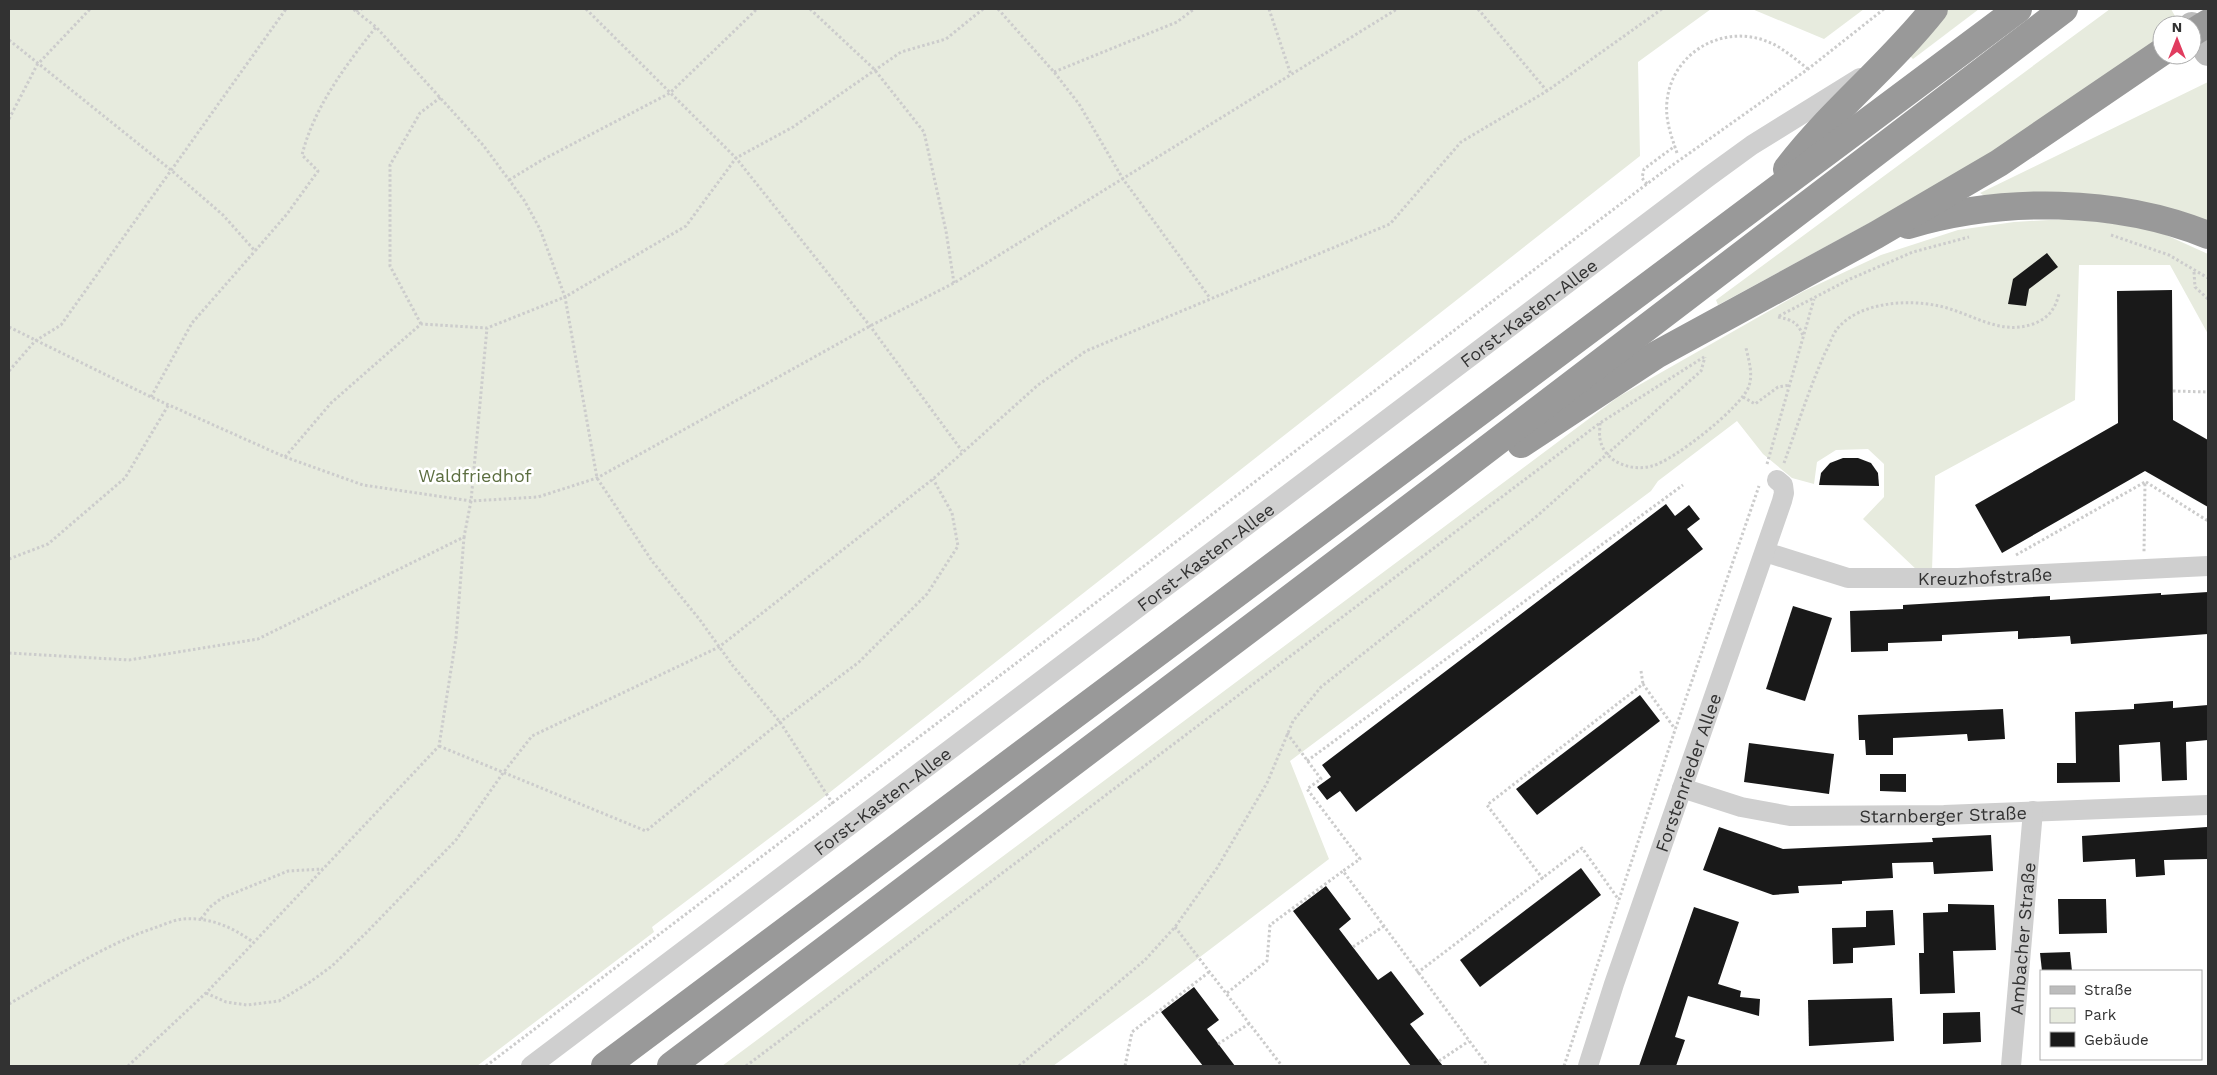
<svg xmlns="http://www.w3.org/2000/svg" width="2217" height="1075" font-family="'Work Sans',sans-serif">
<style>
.green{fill:#e7ebde}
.building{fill:#191919}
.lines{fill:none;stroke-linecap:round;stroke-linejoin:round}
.path{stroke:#ccc;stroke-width:3;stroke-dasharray:2.5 2.5;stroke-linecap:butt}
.street{stroke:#cfcfcf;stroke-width:20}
.secondary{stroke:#bcbcbc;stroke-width:28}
.highway{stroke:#999;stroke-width:28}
.highway-bridge{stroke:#999;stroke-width:28}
.labels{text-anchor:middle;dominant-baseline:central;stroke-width:5;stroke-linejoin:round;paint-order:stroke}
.street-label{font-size:18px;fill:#323232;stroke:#fff}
.park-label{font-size:18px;fill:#5c6e40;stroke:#fff}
</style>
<rect width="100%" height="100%" fill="#fff"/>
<g class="green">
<path d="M9 9H1711L1638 62 1640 156 820 800 652 927 654 932 477 1066H9Z"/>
<path d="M1752 9H1864L1824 39Z"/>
<path d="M1949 9H1979L1913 59 1909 55Z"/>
<path d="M2110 9H2171L2180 25H2162V55H2179L1718 305 1716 300Z"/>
<path d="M2208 82V222L2191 215 2111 196 1989 199 1980 193Z"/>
<path d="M2067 219 2101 222 2155 230 2208 254V334L2170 265H2079L2075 400 1935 476 1932 571H1918L1863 519 1884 497V464L1868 449 1836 450 1817 462 1814 484 1792 478 1763 454 1737 421 1658 481 1651 491 1290 761 1329 859 1150 995 1053 1066H722L1618 397 1804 291 1881 255 1958 230 2014 222Z"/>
</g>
<g class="building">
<path d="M2047 253 2058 267 2029 289 2026 306 2008 304 2013 279Z"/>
<path d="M2172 290 2173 420 2208 440V507L2145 471 2002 553 1975 505 2118 423 2117 291Z"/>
<path d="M1843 458H1858L1871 463 1878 473 1879 486 1819 485 1821 473 1830 463Z"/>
<path d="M1666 504 1675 516 1689 505 1700 519 1687 529 1703 549 1356 812 1340 791 1327 800 1317 787 1331 777 1322 765Z"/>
<path d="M2208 592V634L2071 644 2070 636 2018 639V631L1942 635V641L1888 643V651L1851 652 1850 611 1903 609V605L2050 596V600L2161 593V595Z"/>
<path d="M1793 606 1832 618 1805 701 1766 689Z"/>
<path d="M1640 695 1660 721 1537 815 1516 789Z"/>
<path d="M2173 701V708L2208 705V740L2186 742 2187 780 2162 781 2160 742 2119 745 2120 782 2057 783V763H2076L2075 712 2134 709V704Z"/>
<path d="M2003 709 2005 739 1968 741 1967 734 1893 738V755H1866L1865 740H1859L1858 715Z"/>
<path d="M1749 743 1834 754 1829 794 1744 782Z"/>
<path d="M1880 774H1906V792L1880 791Z"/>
<path d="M1719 827 1783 849 1933 842 1932 838 1991 835 1993 871 1934 874 1933 862 1892 863 1893 878 1842 881V884L1798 886 1799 893 1773 895 1703 870Z"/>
<path d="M2207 827 2208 859 2164 860 2165 875 2136 877 2135 859 2083 862 2082 836Z"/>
<path d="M1581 868 1601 895 1480 987 1460 960Z"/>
<path d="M1326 886 1351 919 1339 929 1378 980 1391 971 1424 1014 1410 1024 1443 1066H1411L1293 911Z"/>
<path d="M2058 899H2106L2107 933 2059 934Z"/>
<path d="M1948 904 1994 905 1996 950 1953 951 1955 993 1920 994 1919 953H1924L1923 913 1948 912Z"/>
<path d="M1694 907 1739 922 1718 984 1741 991 1740 997 1760 999 1759 1016 1688 996 1675 1037 1685 1040 1676 1066H1639Z"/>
<path d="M1893 910 1895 945 1853 948V963L1833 964 1832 928 1866 927V911Z"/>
<path d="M2070 952 2072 971H2042L2040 953Z"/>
<path d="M1194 987 1219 1020 1207 1029 1235 1066H1203L1161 1012Z"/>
<path d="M1892 998 1894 1041 1809 1046 1808 1000Z"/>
<path d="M1980 1012 1981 1042 1943 1044V1013Z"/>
</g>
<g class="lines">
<g class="path">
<path d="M586 9 736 158 870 326 962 451"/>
<path d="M810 9 874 69 924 132 946 231 954 283"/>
<path d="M998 9 1054 72 1079 104 1123 179 1210 298"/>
<path d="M1269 9 1291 75"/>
<path d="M1478 9 1547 91"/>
<path d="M356 11 362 9"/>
<path d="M9 40 171 170 223 215 255 251 287 214 318 171 302 155C314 107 346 65 376 27"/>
<path d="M1054 72 1177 22 1194 9"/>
<path d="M9 119 37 65 90 9"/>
<path d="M1677 153C1671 135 1665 120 1667 101 1672 53 1722 24 1766 41 1781 46 1795 59 1808 69"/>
<path d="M509 180 542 160 670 93 757 9"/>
<path d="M1647 184 1642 178 1644 169 1675 146"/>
<path d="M2111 235 2169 255 2208 278"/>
<path d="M2194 272 2195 287 2208 299"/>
<path d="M1779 316 1850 279 1913 252 1969 237"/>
<path d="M1778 317C1792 320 1798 322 1803 336"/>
<path d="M421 324 390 266V165L420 113 441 97"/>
<path d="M9 327 151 397 285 457 363 485 471 501 538 497 597 478 870 326 954 283 1397 9"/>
<path d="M9 371 35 341 61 325 286 9"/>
<path d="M2173 391 2208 392"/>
<path d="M151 397 192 323 255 251"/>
<path d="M1743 397 1755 404 1778 387 1790 385"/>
<path d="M1600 423C1600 428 1599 434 1600 439 1604 462 1631 472 1652 466 1673 461 1742 407 1749 386 1753 374 1749 361 1746 348"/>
<path d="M285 457 331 403 421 324 487 328 565 297 540 229 524 200 483 145 376 27 353 9"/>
<path d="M1784 463C1797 427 1809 389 1825 353 1829 346 1832 336 1837 329 1859 302 1907 299 1939 306 1972 313 1999 336 2033 324 2049 318 2055 309 2059 294"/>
<path d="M1767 464 1814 299"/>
<path d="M2146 482 2208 521"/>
<path d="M2016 555 2145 482 2144 552"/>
<path d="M9 559 48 544 125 478 169 404"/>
<path d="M9 653 129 660 258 639 464 537 471 501 487 328"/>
<path d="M1641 671 1643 684"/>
<path d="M1287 733 1321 779 1307 789 1360 859 1343 871 1488 1066"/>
<path d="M439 746 646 831 780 722 859 662 927 594 958 546 952 513 933 479"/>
<path d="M1307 761 1683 485"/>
<path d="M833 804 780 722 733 666 700 620 652 561 597 478 565 297 686 226 736 158 793 127 901 52 946 39 983 9"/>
<path d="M1543 879 1487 805 1643 684 1675 729"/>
<path d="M201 919 210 907 222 898 288 871 323 869"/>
<path d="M1175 927 1282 1066"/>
<path d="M1353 947 1384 926"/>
<path d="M1417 973 1582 848 1619 900"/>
<path d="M206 993 226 1002 247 1005 279 1001 310 982 332 966 366 933 456 840 503 773 532 736 719 647 933 479 1038 385 1086 351 1390 224 1461 142 1547 91 1662 9"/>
<path d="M1227 993 1267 961 1270 925 1343 871"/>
<path d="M9 1004C56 977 105 944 157 927 165 924 174 920 183 919 210 917 232 927 253 942"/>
<path d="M1218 1044 1250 1023"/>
<path d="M1439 1061 1469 1041"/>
<path d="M128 1066 208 991 439 746 456 638 464 537"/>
<path d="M486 1066 1660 174 1808 69 1884 9"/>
<path d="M746 1066 1600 423 1704 357"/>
<path d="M1019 1066 1145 960 1175 927 1217 868 1267 783 1293 721 1321 687 1537 516 1701 371 1705 357"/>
<path d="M1125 1066 1132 1032 1209 972"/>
<path d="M1564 1066 1675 730 1759 486"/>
</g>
<g class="street">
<path id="s1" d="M1765 552 1848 578H1958L2208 566"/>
<path id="s2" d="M1682 788 1741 807 1790 816 1944 815 2208 805"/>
<path id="s3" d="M531 1066 1708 177 1752 145 1860 78"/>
<path id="s4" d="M1588 1066 1614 984 1782 501 1784 493 1783 485 1777 480"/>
<path id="s5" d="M2011 1066 2033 811"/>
</g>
<path class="secondary" d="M2192 26 2208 52"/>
<g class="highway">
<path d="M1787 169C1831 111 1889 66 1934 9"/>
<path d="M1908 225C2003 197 2116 198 2208 235"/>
<path d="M1521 444 1656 355 1876 235 1999 163 2162 52"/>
<path d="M605 1066 2018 9"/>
<path d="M671 1066 1444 482 2064 9"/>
</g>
<path class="highway-bridge" d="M2192 33 2208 23"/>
</g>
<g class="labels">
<g class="street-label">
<text stroke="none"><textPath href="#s3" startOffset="1250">Forst-Kasten-Allee</textPath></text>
<text stroke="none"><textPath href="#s3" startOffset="845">Forst-Kasten-Allee</textPath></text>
<text stroke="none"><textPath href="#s1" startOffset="224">Kreuzhofstraße</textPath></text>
<text stroke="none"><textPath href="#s4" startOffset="310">Forstenrieder Allee</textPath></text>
<text stroke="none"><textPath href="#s3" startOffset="440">Forst-Kasten-Allee</textPath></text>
<text stroke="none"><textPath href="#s2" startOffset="265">Starnberger Straße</textPath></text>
<text stroke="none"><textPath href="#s5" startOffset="128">Ambacher Straße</textPath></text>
</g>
<g class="park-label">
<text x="475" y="475">Waldfriedhof</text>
</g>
</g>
<rect width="2217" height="1075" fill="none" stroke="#323232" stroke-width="20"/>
<rect x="2040" y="970" width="162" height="90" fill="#ffffff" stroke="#adadad"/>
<rect x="2050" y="986" width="25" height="8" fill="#bcbcbc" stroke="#adadad"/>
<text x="2084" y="995" font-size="15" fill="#323232">Straße</text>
<rect x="2050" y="1008" width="25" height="15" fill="#e7ebde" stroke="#adadad"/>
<text x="2084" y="1020" font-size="15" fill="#323232">Park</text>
<rect x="2050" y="1032" width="25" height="15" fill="#191919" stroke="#adadad"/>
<text x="2084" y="1045" font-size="15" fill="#323232">Gebäude</text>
<g transform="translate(2177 40)"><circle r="24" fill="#ffffff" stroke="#adadad"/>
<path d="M0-4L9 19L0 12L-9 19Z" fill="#e13c5f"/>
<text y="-8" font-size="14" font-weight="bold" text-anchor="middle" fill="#323232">N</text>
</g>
</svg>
